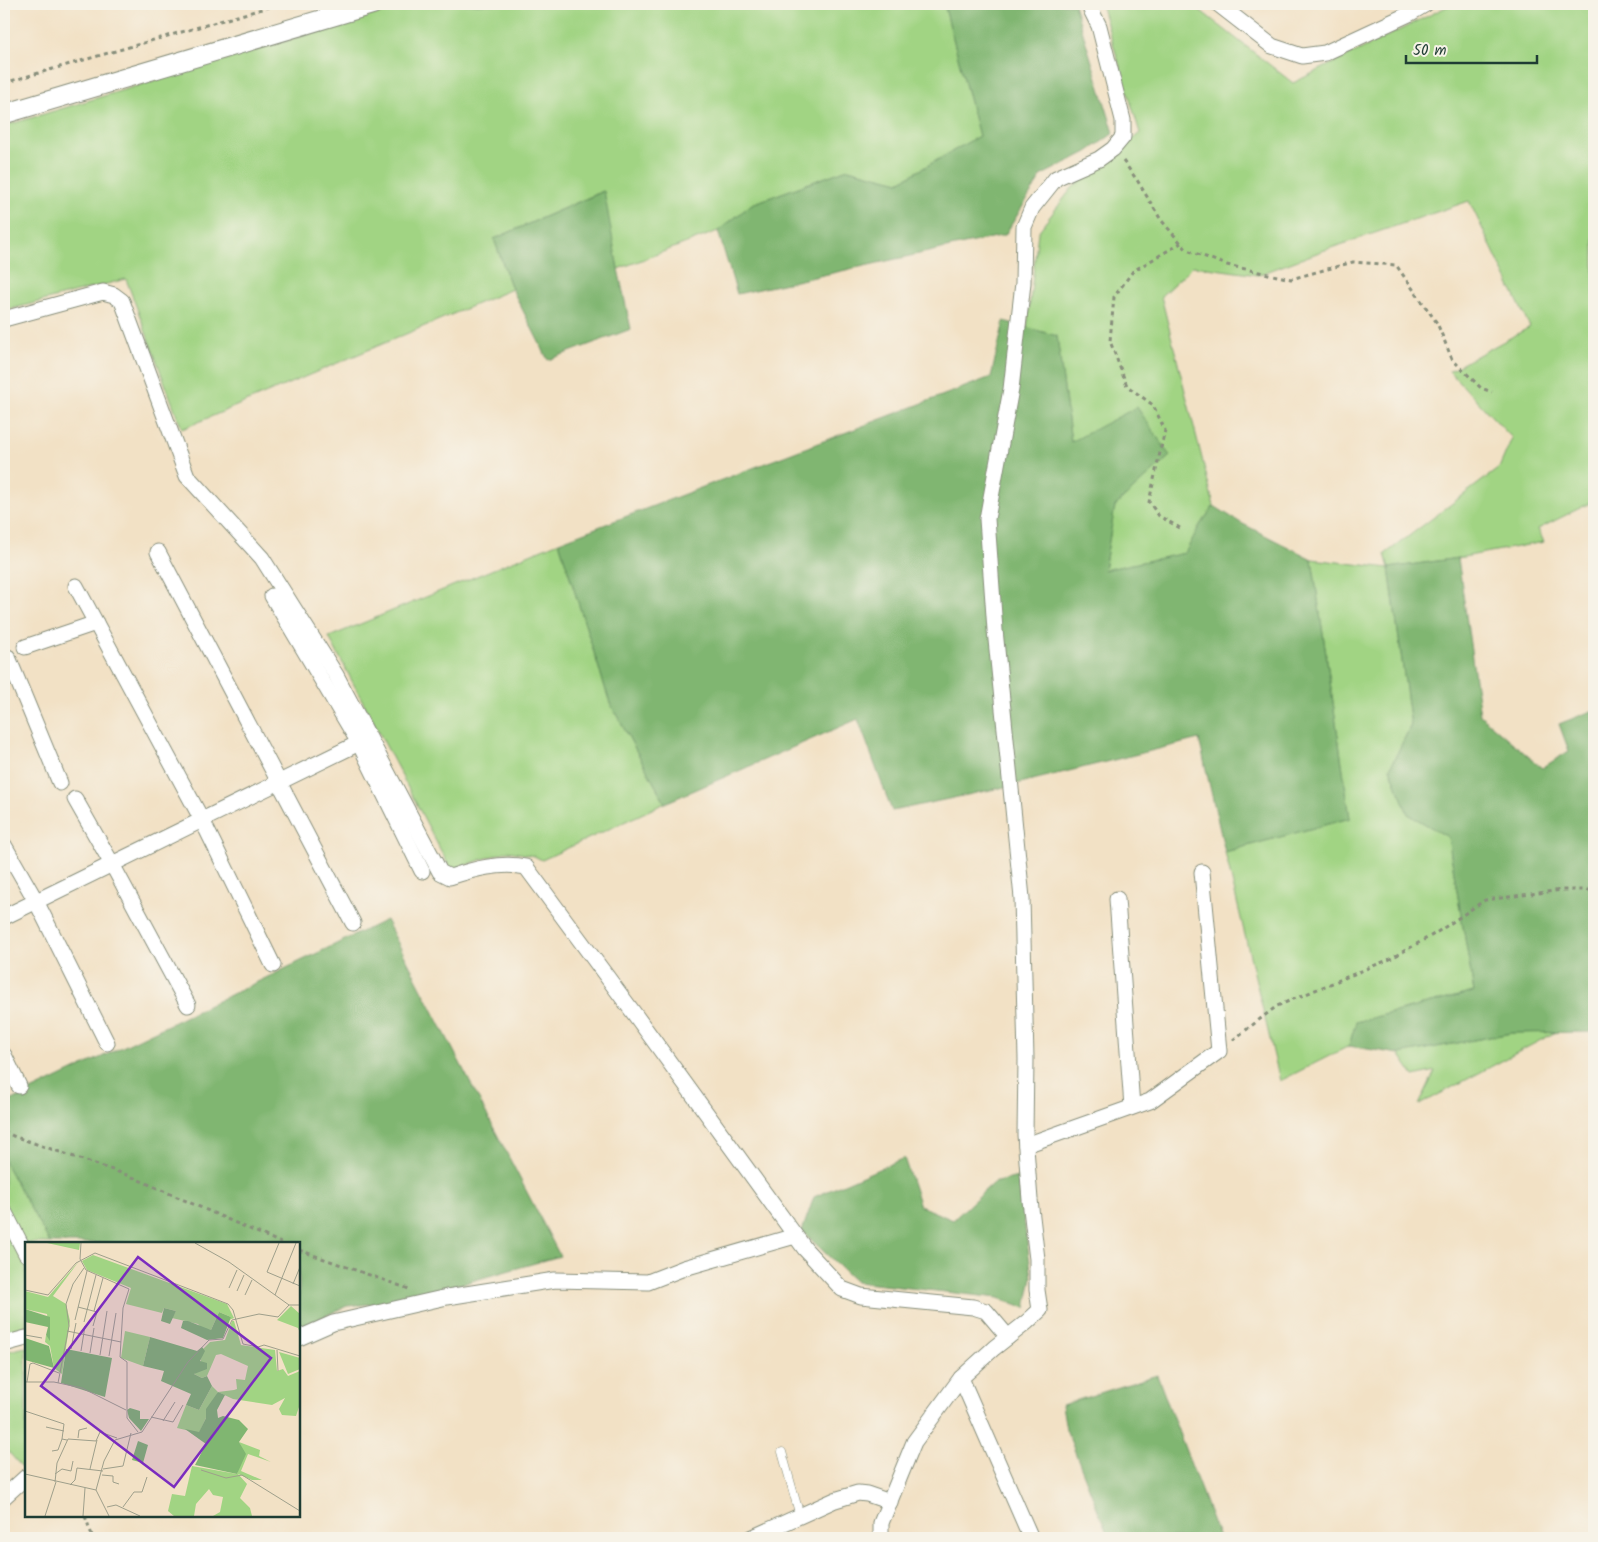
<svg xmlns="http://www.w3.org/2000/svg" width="1598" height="1542" font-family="Kalam,sans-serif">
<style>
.green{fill:#a1d483;stroke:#60885c}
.forest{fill:#80b671;stroke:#507a52}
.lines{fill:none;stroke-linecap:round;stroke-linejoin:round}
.service-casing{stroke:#888f7c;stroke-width:9}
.minor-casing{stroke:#888f7c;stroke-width:17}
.tertiary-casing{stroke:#888f7c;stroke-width:21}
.path{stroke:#888f7c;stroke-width:3;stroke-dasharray:4 4;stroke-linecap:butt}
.service{stroke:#fff;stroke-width:8}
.minor{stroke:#fff;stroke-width:15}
.tertiary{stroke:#fff;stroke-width:19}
.inset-road{fill:none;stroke:#9e9f8b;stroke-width:1}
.view{fill:#7b2cbf;fill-opacity:0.15;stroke:#7b2cbf;stroke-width:2.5}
.inset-edge{fill:none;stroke:#1f3d34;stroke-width:2.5}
</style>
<rect width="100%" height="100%" fill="#f7f3e8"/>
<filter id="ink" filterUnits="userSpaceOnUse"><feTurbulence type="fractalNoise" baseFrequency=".02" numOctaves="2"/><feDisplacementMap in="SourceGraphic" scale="10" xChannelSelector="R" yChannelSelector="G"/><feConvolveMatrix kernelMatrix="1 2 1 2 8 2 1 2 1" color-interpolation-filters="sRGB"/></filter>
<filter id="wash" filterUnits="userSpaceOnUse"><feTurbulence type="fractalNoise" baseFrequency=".0096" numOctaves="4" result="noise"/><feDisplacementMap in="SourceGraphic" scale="20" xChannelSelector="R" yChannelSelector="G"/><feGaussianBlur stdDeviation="1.12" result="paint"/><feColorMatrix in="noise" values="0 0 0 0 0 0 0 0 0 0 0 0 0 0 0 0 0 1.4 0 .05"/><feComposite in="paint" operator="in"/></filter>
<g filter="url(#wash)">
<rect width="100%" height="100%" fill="#f2e1c5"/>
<g class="green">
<path d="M409 4H944L979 136 899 182 848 169 752 204 718 231 618 269 603 191 494 239 512 289 182 429 126 279 4 311V126Z"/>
<path d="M1101 4H1192L1293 83 1452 4H1594V501L1538 529 1544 542 1458 558 1389 568 1411 725 1390 768 1408 814 1448 837 1474 992 1356 1022 1349 1046 1280 1081 1225 852 1350 818 1312 559 1389 568 1385 554 1499 468 1512 438 1449 371 1530 327 1469 201 1322 251 1258 275 1193 266 1161 296 1214 506 1200 525 1186 553 1104 570 1115 506 1170 455 1071 442 1057 336 1027 328 1038 232 1072 188 1140 133Z"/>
<path d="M559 542 610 703 665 803 542 860 534 856 508 851 451 870 329 637Z"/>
<path d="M1556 1032 1419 1105 1435 1071 1414 1076 1399 1054 1511 1033Z"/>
<path d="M4 1161 50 1243H26V1330L4 1331Z"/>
<path d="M26 1347V1463L21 1466 4 1447V1352Z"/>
</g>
<g class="forest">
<path d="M944 4H1074L1114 133 1087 152 1042 175 1005 235 737 294 718 231 752 204 848 169 899 182 979 136Z"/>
<path d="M604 191 618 269 631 329 548 360 512 289 494 239Z"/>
<path d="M1004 321 1057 336 1071 442 1137 407 1170 456 1115 506 1104 570 1185 553 1200 525 1214 506 1241 523 1312 559 1350 818 1225 852 1199 739 1000 788 892 811 858 719 665 803 610 703 559 542 991 377Z"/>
<path d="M1458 558 1480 715 1542 768 1569 751 1559 724 1594 710V1032L1511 1033 1399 1054 1349 1046 1356 1022 1474 992 1448 837 1408 814 1390 768 1411 725 1389 568Z"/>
<path d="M386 920 560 1256 397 1302 347 1306 299 1328V1243H50L4 1161V1104Z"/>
<path d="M904 1158 920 1206 953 1220 993 1183 1018 1177 1032 1277 1026 1308 999 1298 856 1282 802 1231 814 1197Z"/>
<path d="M1157 1375 1219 1538H1109L1066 1429 1062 1405Z"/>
</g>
</g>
<g filter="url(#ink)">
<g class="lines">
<g class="service-casing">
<path id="service" d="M782 1452 800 1516"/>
</g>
<g class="minor-casing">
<g id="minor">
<path d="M1218 4 1272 46 1302 56 1325 53 1409 14 1426 4"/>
<path d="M4 319 103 292 114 295 122 301 187 476 262 558 336 675 440 872 450 877C474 869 500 862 526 867L633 1012 805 1249 842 1289 861 1296 973 1307 986 1311 1008 1337"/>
<path d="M158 552 353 923"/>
<path d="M76 586 202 820 273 965"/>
<path d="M272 596 359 743 422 871"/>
<path d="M25 647 96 623"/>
<path d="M4 659 8 657 60 783"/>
<path d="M75 799 112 864 188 1005"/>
<path d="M4 845 36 901 107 1043"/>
<path d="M1117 899 1132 1107"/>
<path d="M4 917 359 743"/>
<path d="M4 1055 19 1086"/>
<path d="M1026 1145 1150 1101 1219 1051 1202 872"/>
<path d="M4 1211 26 1254"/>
<path d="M299 1338 333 1323 447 1297 555 1280 648 1282 684 1268 795 1236"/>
<path d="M4 1344 26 1338"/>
<path d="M961 1378 1031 1538"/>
<path d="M4 1497 26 1477"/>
<path d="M751 1538 835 1500 858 1493 867 1494 890 1502"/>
<path d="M881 1538V1523L914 1442 961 1378 994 1348 1027 1322 1040 1310 1037 1290V1259L1030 1200 1025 1135 1026 1059 1022 898 995 630 987 519 1011 389 1023 283 1024 227 1032 208 1056 178 1099 159 1113 149 1123 137V120L1099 26 1088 4"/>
</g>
</g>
<g class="tertiary-casing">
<path id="tertiary" d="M4 114 374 4"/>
</g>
<g class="path">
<path d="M4 83 279 4"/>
<path d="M1123 161 1137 180 1161 220 1187 250 1227 265 1291 279 1353 262 1396 265 1437 323 1452 359 1481 388 1492 392"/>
<path d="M1180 528 1159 516 1149 502 1165 430 1153 405 1127 386 1110 341 1114 297 1133 271 1181 243"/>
<path d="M1233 1040 1277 1006 1390 959 1436 933 1485 900 1562 890H1594"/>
<path d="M4 1131 13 1136 130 1176 281 1243"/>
<path d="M299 1250 409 1289"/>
<path d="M85 1516 93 1538"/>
</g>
<use href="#service" class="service"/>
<use href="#minor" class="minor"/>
<use href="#tertiary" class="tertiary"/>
</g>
</g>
<g transform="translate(25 1242)">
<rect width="275" height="275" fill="#f2e1c5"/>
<path d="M22 1H55L54 8ZM68 13 202 62 209 76 204 78 206 75 194 70 186 88 177 87 173 82 147 76 151 69 139 66 137 71 101 62 106 46 62 28 57 19ZM54 19 28 54 41 62 45 79 37 132 29 126 25 104 20 100 21 93 25 98 22 72 0 67V49L23 55ZM266 64 275 72V91L273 86 252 78ZM207 79H209L216 103 250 108 252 129 258 127 263 134 275 129V162L271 174 257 173 254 167 260 156 247 163 208 157 193 150 174 191 152 186 161 163 174 168 187 144 193 150 209 148 212 147 211 137 220 138 223 124 196 112 191 113 182 134 177 136 169 132 174 127 178 107 185 100 200 98ZM100 89 125 95 118 124 96 116ZM254 110 275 116V127L263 132ZM214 200 235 208 234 214 246 220 223 212 216 229 237 238H227L213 232 222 242 215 256 225 266 227 274H188L195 270 198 255 188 253 184 247 171 262 169 274H149L143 269 147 252 160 254 167 224 212 232 218 209Z" fill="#a1d483"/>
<path d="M139 66 151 69 145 82 136 79ZM0 67 25 75V99L21 93 23 85 0 80ZM194 70 206 75 198 96 182 98 156 86 158 79H163L186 88ZM125 95 172 109 177 105 180 109 175 119 182 121V127L169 132 177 136 182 134 187 144 174 168 161 163 166 152 136 139 139 129 118 124ZM0 96 24 104 29 126 0 118ZM41 107 87 116 80 155 36 141ZM193 150 200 153 192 168 193 176 198 174 214 178 223 187 214 200 221 212 212 232 170 223 181 202 160 187 174 190 181 176V167ZM105 166 115 169V177H124L116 189 104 176 102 168ZM113 199 123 203 118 221 107 218Z" fill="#80b671"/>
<path class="inset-road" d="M56 1 55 17 61 28 104 47 98 66 95 115 102 120V176L113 190M170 1 204 20 264 63H275M254 1 242 30 275 44M268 42 275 25M204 46 212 28M0 48 23 53 51 21 70 11 203 62 208 68 218 102 233 105 239 103 275 114M212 49 219 33M220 53 227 38M250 53 271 1M53 65 72 70 68 84M69 69 78 36M50 78 62 29M59 80 71 33M42 89 96 100M0 93 17 96M46 107 51 81M252 108 253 129M56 109 60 84M65 111 69 86M75 113 82 69M84 114 91 71M0 140H29L57 146 101 168M2 140 5 122 8 121 34 131M33 141 44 84 41 62 48 42 59 26M0 169 39 182 37 197M126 175 148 180 158 163M138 179 150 160M21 185 39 189M53 196 54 188 62 186M27 209 33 208 37 197 42 198M65 227 72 198M78 227 98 224 106 191M176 228 201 236 217 233 275 269M0 232 71 248 84 274M30 232 37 227 46 229 48 219M77 233 88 234V240L94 242M30 240 32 221 43 197 71 199 75 190 92 196M45 243 50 238 52 226 78 229M71 248 79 219 90 198 117 190 163 120 184 98 198 97 207 78 234 72 253 75 264 63M82 265 91 263 115 274M98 265 109 250H117L122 235M20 274 31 240M58 274 60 246"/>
<path class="view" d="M113 15 246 116 149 245 16 144Z"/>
<rect width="275" height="275" class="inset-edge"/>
</g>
<rect width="1598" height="1542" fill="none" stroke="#f7f3e8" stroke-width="20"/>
<path d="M1406 55v8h131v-8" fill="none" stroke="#1f3d34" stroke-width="2.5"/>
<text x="1413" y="55" font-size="15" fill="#1f3d34" stroke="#f7f3e8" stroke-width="4" paint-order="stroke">50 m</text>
</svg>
